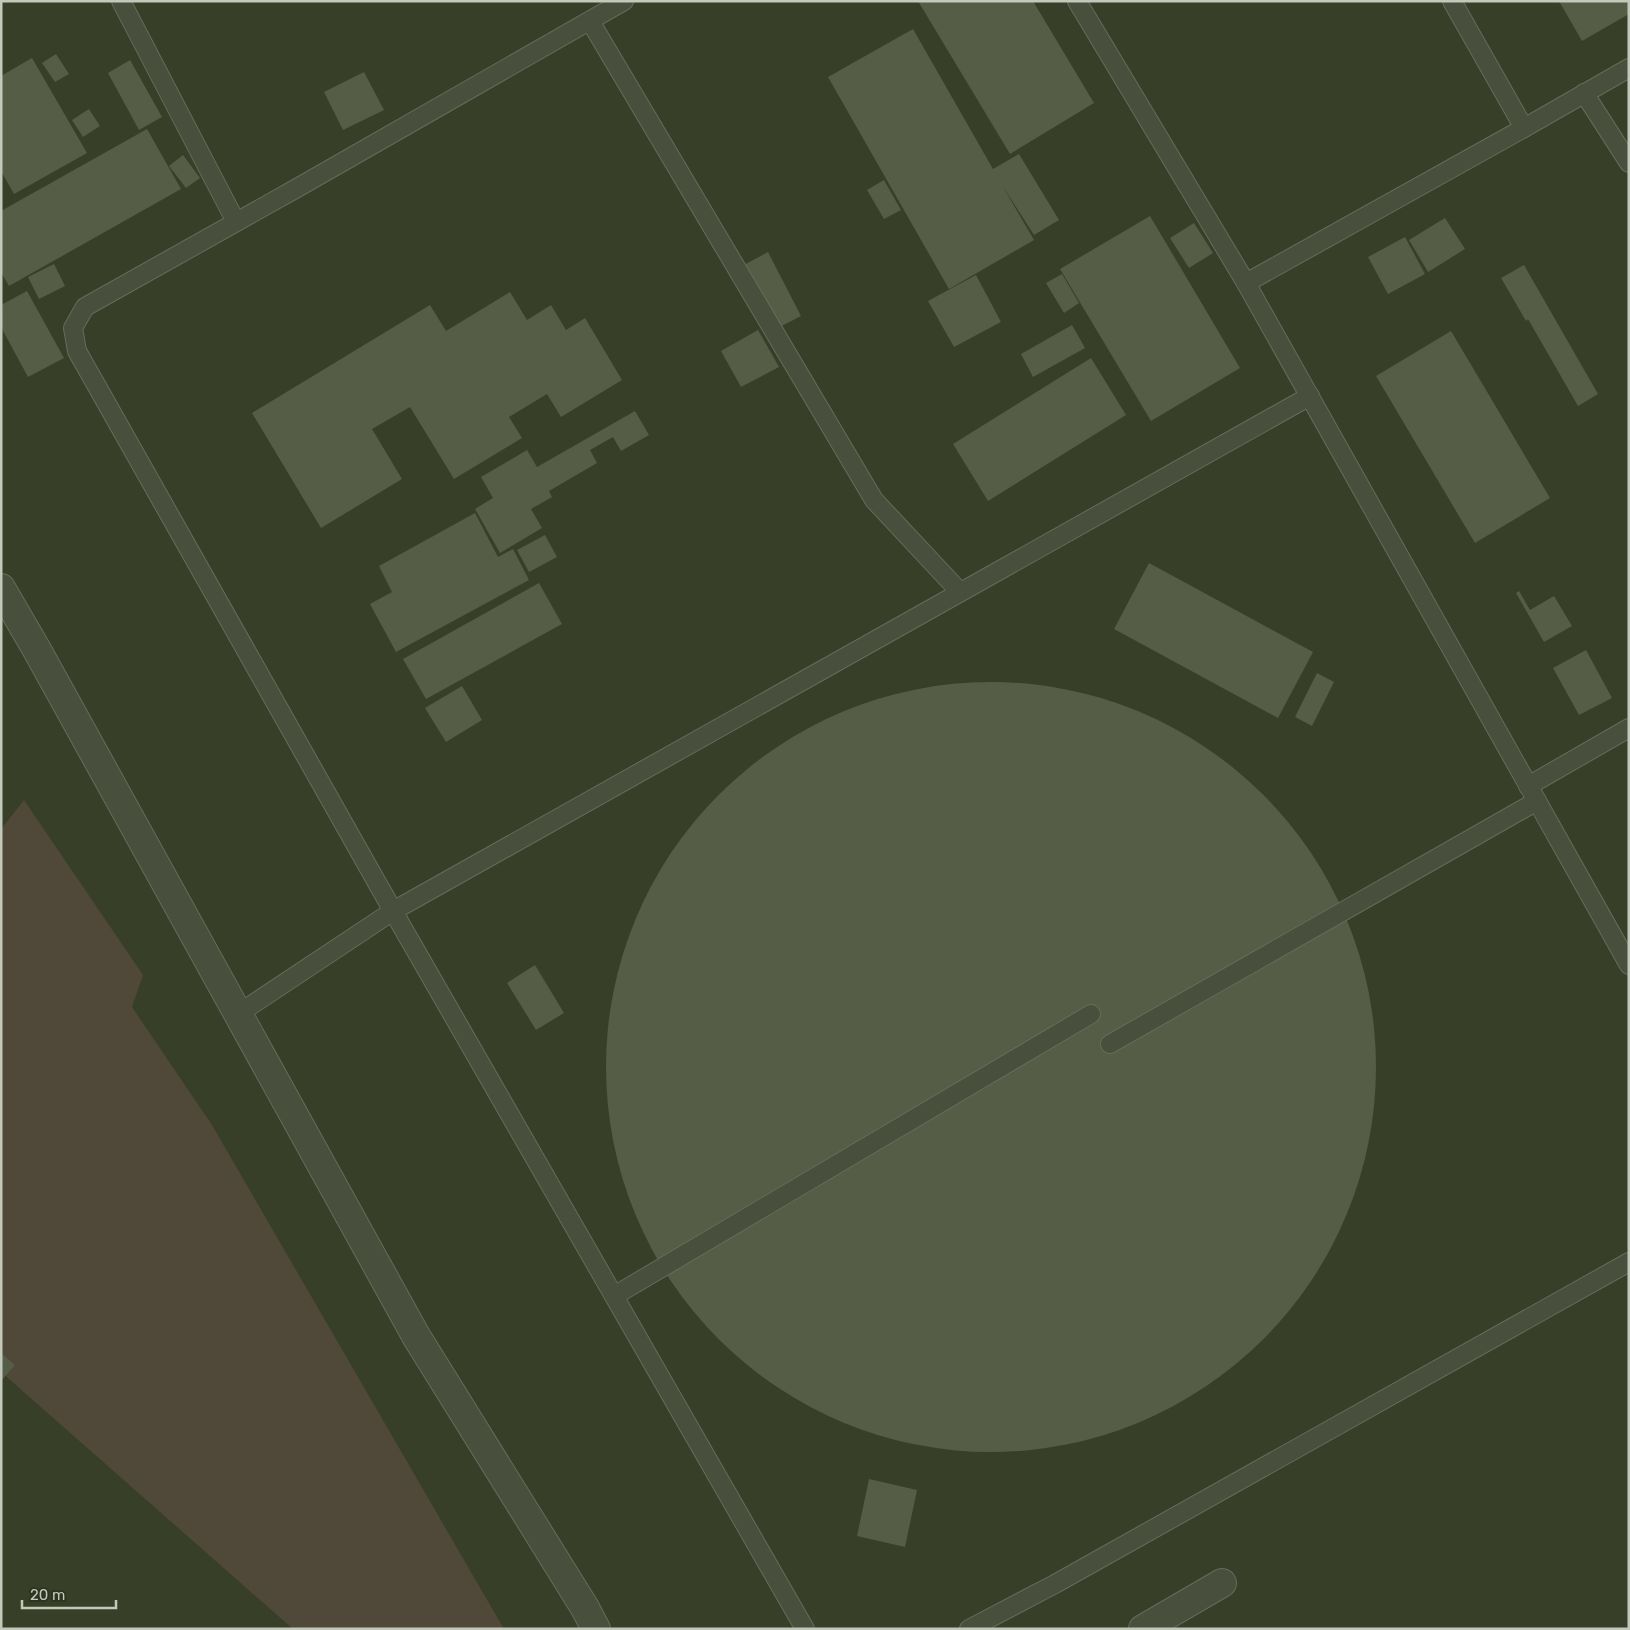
<svg xmlns="http://www.w3.org/2000/svg" width="1630" height="1630" font-family="Rubik,sans-serif">
<style>
.green{fill:#504838}
.building{fill:#555d46}
.lines{fill:none;stroke-linecap:round;stroke-linejoin:round}
.lane-casing{stroke:#666c5b;stroke-width:20}
.street-casing{stroke:#666c5b;stroke-width:30}
.lane{stroke:#484f3d;stroke-width:18}
.street{stroke:#484f3d;stroke-width:28}
</style>
<rect width="100%" height="100%" fill="#373f29"/>
<path class="green" d="M24 800 143 975 132 1007 212 1125 504 1629H293L1 1372V829Z"/>
<g class="building">
<path d="M918 1H1033L1094 103 1010 154Z"/>
<path d="M1559 1H1629V14L1582 41Z"/>
<path d="M913 29 993 169 1019 154 1059 220 1034 235 1002 185 1034 240 949 289 828 77Z"/>
<path d="M56 54 69 74 55 82 42 63Z"/>
<path d="M32 58 87 153 14 194 1 171V76Z"/>
<path d="M130 60 162 117 139 130 108 73Z"/>
<path d="M364 72 384 110 343 130 324 92Z"/>
<path d="M89 109 100 126 83 137 72 120Z"/>
<path d="M147 129 181 189 9 286 1 272V211Z"/>
<path d="M183 155 200 178 186 188 169 166Z"/>
<path d="M884 180 901 210 884 219 867 190Z"/>
<path d="M1150 216 1240 368 1151 421 1060 269Z"/>
<path d="M1445 218 1465 249 1428 272 1409 240Z"/>
<path d="M1194 223 1213 253 1189 268 1170 238Z"/>
<path d="M1405 237 1425 274 1388 294 1368 257Z"/>
<path d="M768 252 801 316 774 330 740 267Z"/>
<path d="M54 264 65 286 39 299 28 277Z"/>
<path d="M1524 265 1598 394 1578 406 1528 319 1526 321 1501 278Z"/>
<path d="M1062 274 1079 303 1064 313 1046 283Z"/>
<path d="M976 275 1001 322 954 347 928 301Z"/>
<path d="M27 291 64 358 28 377 1 327V305Z"/>
<path d="M510 292 527 320 551 305 566 330 585 318 622 380 561 417 547 394 509 417 522 438 454 479 410 407 372 429 402 479 321 528 252 413 430 305 446 331Z"/>
<path d="M1072 325 1085 348 1033 377 1021 354Z"/>
<path d="M758 330 779 367 741 387 721 351Z"/>
<path d="M1451 331 1550 498 1475 543 1376 376Z"/>
<path d="M1091 358 1126 415 988 501 953 444Z"/>
<path d="M635 411 649 435 621 451 613 437 590 450 597 463 549 491 552 497 531 509 542 528 500 553 475 509 493 498 481 477 527 450 537 467Z"/>
<path d="M475 513 498 557 513 549 529 580 396 652 370 604 392 592 379 566Z"/>
<path d="M545 535 557 557 529 572 517 550Z"/>
<path d="M1149 563 1313 652 1278 718 1114 629Z"/>
<path d="M539 583 562 624 426 699 403 659Z"/>
<path d="M1519 591 1530 610 1554 596 1572 626 1544 642 1516 593Z"/>
<path d="M1586 650 1612 698 1579 715 1553 668Z"/>
<path d="M1317 673 1334 682 1312 726 1295 717Z"/>
<circle cx="991" cy="1067" r="385"/>
<path d="M462 686 482 720 446 742 425 708Z"/>
<path d="M535 965 564 1013 536 1030 507 983Z"/>
<path d="M1 1353 15 1365 1 1381Z"/>
<path d="M869 1479 917 1490 905 1547 857 1536Z"/>
</g>
<g class="lines">
<g class="lane-casing">
<g id="lane">
<path d="M121 1 236 222"/>
<path d="M624 1 297 188 85 307 73 328 77 351 393 911 805 1629"/>
<path d="M1077 1 1246 283 1629 965"/>
<path d="M1452 1 1524 128"/>
<path d="M590 21 874 500 960 592"/>
<path d="M1584 93 1629 163"/>
<path d="M1246 283 1524 128 1629 68"/>
<path d="M1528 786 1629 728"/>
<path d="M238 1014 393 911 1310 396"/>
<path d="M1110 1044 1537 801"/>
<path d="M614 1296 1091 1014"/>
<path d="M969 1629 1055 1584 1629 1262"/>
</g>
</g>
<g class="street-casing">
<g id="street">
<path d="M1 588 37 650 416 1336 585 1608 596 1629"/>
<path d="M1143 1629 1222 1583"/>
</g>
</g>
<use href="#lane" class="lane"/>
<use href="#street" class="street"/>
</g>
<rect width="1630" height="1630" fill="none" stroke="#c3c9ba" stroke-width="5"/>
<path d="M22 1600v8h94v-8" fill="none" stroke="#c3c9ba" stroke-width="2.5"/>
<text x="30" y="1600" font-size="15" fill="#c3c9ba" stroke="#2d3422" stroke-width="4" paint-order="stroke">20 m</text>
</svg>
